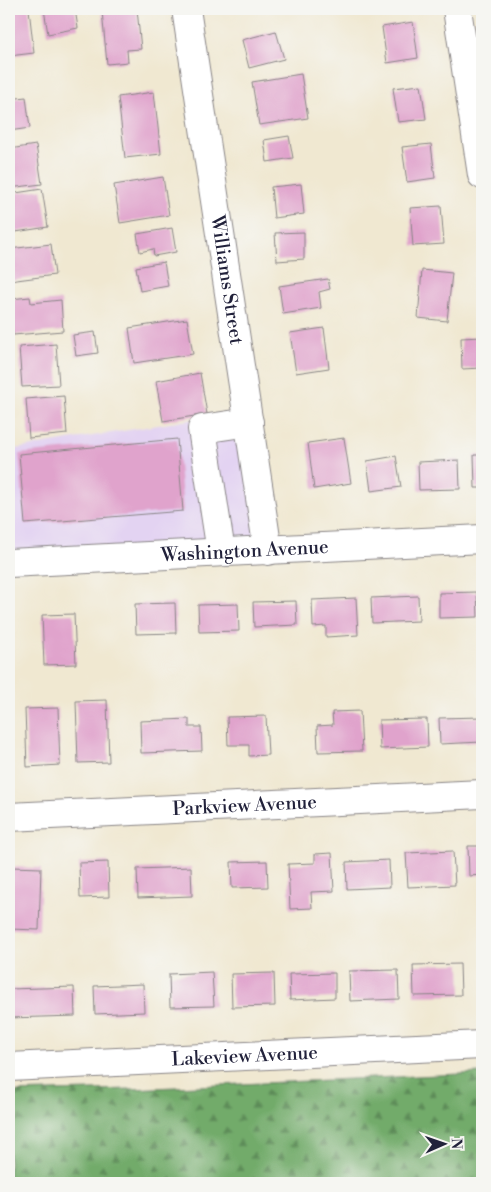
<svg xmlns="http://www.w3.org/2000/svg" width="491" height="1192" font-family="'Libre Bodoni',serif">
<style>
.built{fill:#e3d3f2}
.forest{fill:url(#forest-firs);stroke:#4a6652}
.building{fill:#e0a3cc}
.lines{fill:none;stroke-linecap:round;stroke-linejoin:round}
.minor-casing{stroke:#898586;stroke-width:30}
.minor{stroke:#fff;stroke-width:28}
.labels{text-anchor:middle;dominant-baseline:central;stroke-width:4;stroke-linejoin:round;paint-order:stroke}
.street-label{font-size:19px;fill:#22223b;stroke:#f6f6f2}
</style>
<defs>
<pattern id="forest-firs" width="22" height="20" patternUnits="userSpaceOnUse" patternTransform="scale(1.25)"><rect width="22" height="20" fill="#72ab6a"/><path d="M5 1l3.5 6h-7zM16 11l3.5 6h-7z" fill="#5d8b58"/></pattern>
</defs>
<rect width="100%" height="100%" fill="#f6f6f2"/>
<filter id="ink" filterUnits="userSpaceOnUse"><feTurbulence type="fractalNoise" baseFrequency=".02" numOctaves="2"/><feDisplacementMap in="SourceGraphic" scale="10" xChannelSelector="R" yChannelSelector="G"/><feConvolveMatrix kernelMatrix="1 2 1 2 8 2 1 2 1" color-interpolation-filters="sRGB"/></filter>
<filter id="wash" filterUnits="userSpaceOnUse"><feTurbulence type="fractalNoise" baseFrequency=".0096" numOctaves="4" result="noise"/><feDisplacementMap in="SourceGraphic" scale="20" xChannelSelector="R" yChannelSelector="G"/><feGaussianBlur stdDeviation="1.12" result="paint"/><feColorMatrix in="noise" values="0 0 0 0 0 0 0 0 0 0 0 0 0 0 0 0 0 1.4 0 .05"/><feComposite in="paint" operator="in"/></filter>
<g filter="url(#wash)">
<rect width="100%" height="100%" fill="#f0e8d1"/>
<path class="built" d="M242 411 263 547 9 557V450Z"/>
<path class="forest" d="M482 1073V1183H9V1092L131 1089Z"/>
<g id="blocks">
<g class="building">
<path d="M9 9H29L34 53 9 56Z"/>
<path d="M44 9H75L78 28 48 34Z"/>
<path d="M126 9H137L141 49 127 50 128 62 107 64 102 11Z"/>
<path d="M381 9H411V10L382 15Z"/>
<path d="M413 22 418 58 387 63 382 27Z"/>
<path d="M276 31 284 59 249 68 242 40Z"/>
<path d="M301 74 308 118 259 125 252 82Z"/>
<path d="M421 85 426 119 398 122 393 88Z"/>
<path d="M154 92 161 154 125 158 118 97Z"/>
<path d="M26 97 30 128 9 131V99Z"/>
<path d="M289 136 293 158 267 162 264 140Z"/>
<path d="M431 144 435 178 407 182 402 147Z"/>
<path d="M36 145 42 184 9 188V149Z"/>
<path d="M163 177 169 215 120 223 114 185Z"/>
<path d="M301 184 304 214 274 218 271 187Z"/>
<path d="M42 189 48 227 9 233V194Z"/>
<path d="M441 206 444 244 413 246 410 208Z"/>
<path d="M172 228 176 252 154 256 153 249 140 252 137 234Z"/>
<path d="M304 232V259L277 261 275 233Z"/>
<path d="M51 244 55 275 9 281V249Z"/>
<path d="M164 262 168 286 140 291 136 267Z"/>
<path d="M422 270 452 273 447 321 418 318Z"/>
<path d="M328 279 330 289 319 292 321 308 283 314 279 286Z"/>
<path d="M30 297 31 303 61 300 63 331 13 335 10 299Z"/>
<path d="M187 319 193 354 134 363 129 328Z"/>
<path d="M324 328 329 368 296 373 290 333Z"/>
<path d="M95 332 98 353 76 356 73 335Z"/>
<path d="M482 337V368L462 369 461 338Z"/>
<path d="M56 344 59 385 22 387 19 347Z"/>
<path d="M200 373 207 414 163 421 156 381Z"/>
<path d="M64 396 67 434 29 438 26 399Z"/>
<path d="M344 438 351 483 314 489 308 443Z"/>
<path d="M177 439 183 511 25 524 19 454Z"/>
<path d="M474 455H482V488H475Z"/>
<path d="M396 456 401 487 371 491 367 461Z"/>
<path d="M459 460 460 489 419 490 418 462Z"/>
<path d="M477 592 478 617 439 618V593Z"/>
<path d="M418 596 419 621 372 623 371 598Z"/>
<path d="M356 598 358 635 326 637V626L313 627 312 600Z"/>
<path d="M296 601 297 625 254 627 253 602Z"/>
<path d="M175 603 176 633 136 634 135 604Z"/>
<path d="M238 604 239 631 199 632 198 605Z"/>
<path d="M74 614 76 664 44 665 42 615Z"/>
<path d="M107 700 109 762 78 763 76 701Z"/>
<path d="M58 708 60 765 27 767 25 709Z"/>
<path d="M360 711 362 751 318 752 317 726 333 725 332 712Z"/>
<path d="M266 716 268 755 249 756V745H228L227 717Z"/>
<path d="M482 717V742L440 744 439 718Z"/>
<path d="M189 719V727H201L202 751 141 753 140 721Z"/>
<path d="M427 719 428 747 380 749 379 720Z"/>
<path d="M468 846H482V875L469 876Z"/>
<path d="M453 851 455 885 408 887 406 853Z"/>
<path d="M332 853 334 891 311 892 312 908 290 909 288 864 315 863V854Z"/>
<path d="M389 860 390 887 347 889 346 862Z"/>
<path d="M267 861 268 887 232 888 231 862Z"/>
<path d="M108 862 109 897 80 898 79 863Z"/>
<path d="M11 867 41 868 39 930 9 929Z"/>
<path d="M191 867 192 896 138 898 137 869Z"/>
<path d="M460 964 461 995 414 996 413 965Z"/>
<path d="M398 970 399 999 350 1001 349 971Z"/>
<path d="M212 972 214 1006 170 1007 169 974Z"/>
<path d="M274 973 275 1006 232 1007 231 974Z"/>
<path d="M335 973V998L290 1000 289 974Z"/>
<path d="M143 984 144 1012 95 1014 94 986Z"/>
<path d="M74 987 75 1016 9 1018V989Z"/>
</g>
</g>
</g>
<g filter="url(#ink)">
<use href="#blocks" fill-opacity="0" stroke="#898586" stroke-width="1"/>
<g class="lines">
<g class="minor-casing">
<g id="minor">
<path id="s1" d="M186 9 268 551"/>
<path d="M457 9 482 175"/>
<path d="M221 552 202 429 249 422"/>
<path id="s2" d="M9 563 482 539"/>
<path id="s3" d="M9 817 482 794"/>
<path id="s4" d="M9 1067 482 1045"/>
</g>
</g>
<use href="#minor" class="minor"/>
</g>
</g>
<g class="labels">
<g class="street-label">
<text stroke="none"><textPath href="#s1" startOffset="274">Williams Street</textPath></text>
<text stroke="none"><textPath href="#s2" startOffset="236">Washington Avenue</textPath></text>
<text stroke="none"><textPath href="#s3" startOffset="236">Parkview Avenue</textPath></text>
<text stroke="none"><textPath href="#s4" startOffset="236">Lakeview Avenue</textPath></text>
</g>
</g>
<rect width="491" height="1192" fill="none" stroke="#f6f6f2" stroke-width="30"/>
<g transform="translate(444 1144) rotate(88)" stroke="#f6f6f2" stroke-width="4" paint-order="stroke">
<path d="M0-4L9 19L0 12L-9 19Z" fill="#22223b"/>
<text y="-8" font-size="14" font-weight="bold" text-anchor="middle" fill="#22223b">N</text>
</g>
</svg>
